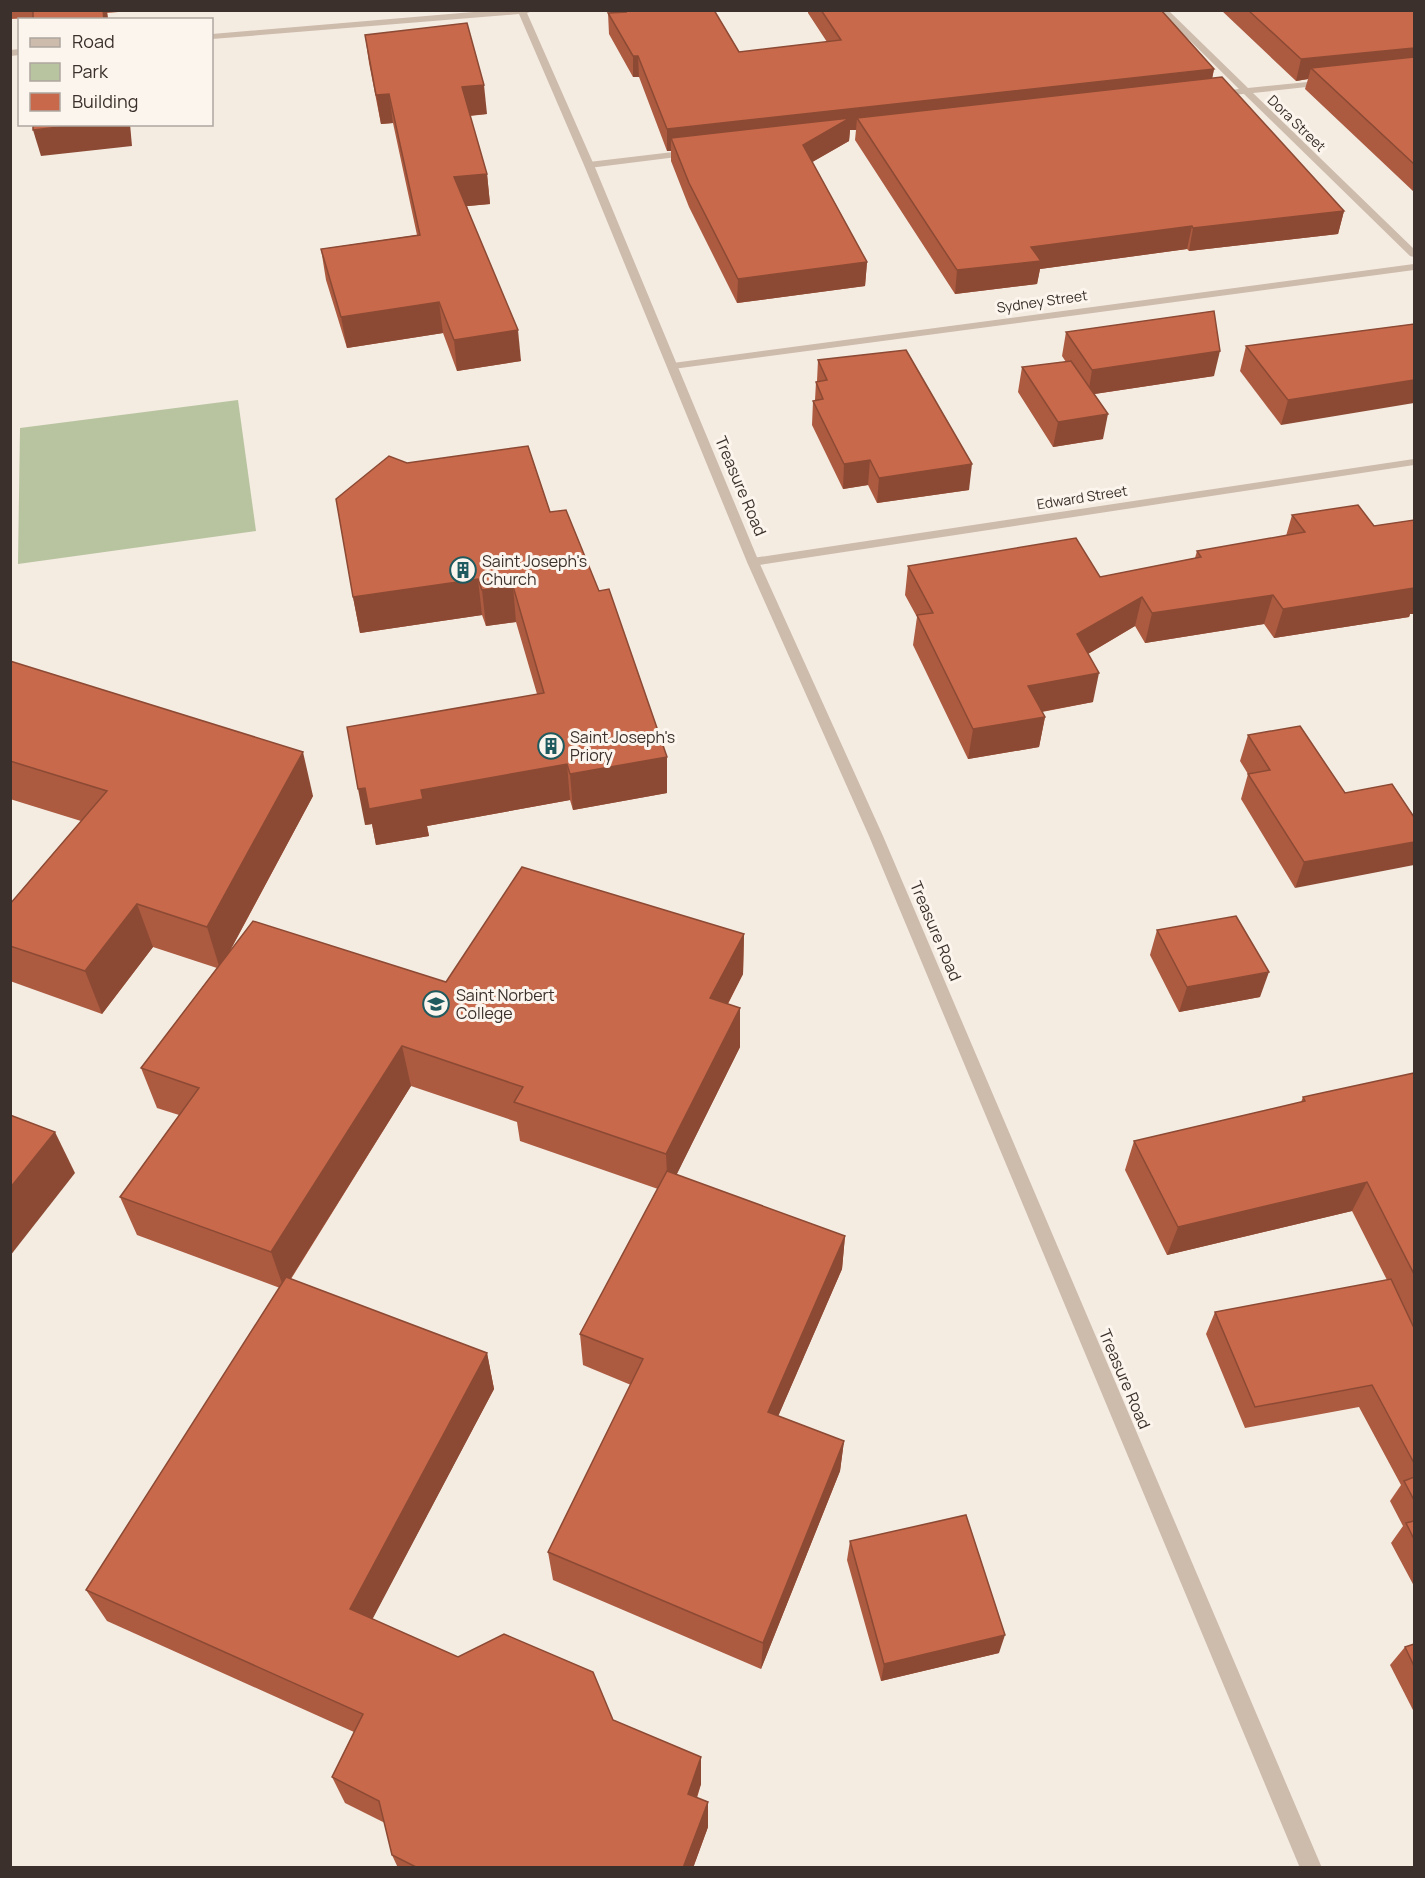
<svg xmlns="http://www.w3.org/2000/svg" width="1425" height="1878" font-family="Manrope,sans-serif">
<style>
.green{fill:#b8c4a0}
.lines{fill:none;stroke-linecap:round;stroke-linejoin:round}
.minor{fill:#cdbbac;fill-rule:evenodd}
.tertiary{fill:#cdbbac;fill-rule:evenodd}
.wall{fill:#ac5a40}
.shaded-wall{fill:#8c4a34}
.building{fill:#c8694b;stroke:#8c4a34;stroke-width:1.5}
.labels{text-anchor:middle;dominant-baseline:central;stroke-width:6;stroke-linejoin:round;paint-order:stroke}
.far-street-label{font-size:14px;fill:#3b302b;stroke:#fbf5ee}
.street-label{font-size:16px;fill:#3b302b;stroke:#fbf5ee}
.poi-label{font-size:16px;fill:#3b302b;stroke:#fbf5ee;text-anchor:start}
</style>
<rect width="100%" height="100%" fill="#f4ebe1"/>
<path class="green" d="M238 400 256 531 18 564 20 428Z"/>
<g class="lines">
<g class="minor">
<path d="M1159 10H1168L1248 88 1328 80 1329 82 1325 85 1253 93 1414 249V257L1410 256 1244 94 1212 96V92L1239 89Z"/>
<path d="M690 150 693 151V155L589 168 584 165 589 162Z"/>
<path d="M1414 264V270L673 369 668 366 673 363Z"/>
<path d="M1414 459V465L753 566 747 562 753 558Z"/>
</g>
<g class="tertiary">
<path d="M497 10H536L527 13 594 165 759 562 883 836 1322 1868H1300L869 836 747 562 584 165 519 14 212 39V34Z"/>
<path d="M20 49V55L10 56V50Z"/>
</g>
</g>
<g class="wall">
<path d="M10 10H141L107 13 108 20H33V18L10 19Z"/>
<path d="M623 10H714L739 52 827 42 808 13V10H1161L1214 69 1212 78 1344 211 1338 234 1189 251 1187 249 1040 269 1037 284 955 294 855 140 856 130H850L849 141 812 162 867 262 865 286 737 303 689 207 671 161V151H667L639 77H633L609 34 608 13 623 12Z"/>
<path d="M1221 10H1414V192L1305 89 1308 79 1296 81Z"/>
<path d="M365 35 487 114 470 116 487 174 490 204 467 206 521 361 457 371 443 333 347 348 326 280 321 249 417 235 393 123 381 124 369 63Z"/>
<path d="M1414 324 1281 425 1240 371 1246 346Z"/>
<path d="M1066 332 1214 376 1094 394 1103 439 1053 447 1018 392 1022 367 1066 362 1062 356Z"/>
<path d="M818 360 969 490 877 503 868 485 843 489 812 425 813 401 815 400 816 382 817 381Z"/>
<path d="M550 512 667 757V793L573 810 570 800 427 826 429 836 376 845 372 824 365 825 537 694 516 622 486 626 482 615 360 633 353 597Z"/>
<path d="M1292 515 1374 526 1414 520V614H1410L1409 617 1274 638 1264 624 1145 643 1135 626 1088 654 1093 702 1042 712 1045 717 1039 747 968 759 913 645 917 617 905 595 908 566 1100 577 1195 558 1197 551 1286 536Z"/>
<path d="M10 661 313 796 230 951 446 982 744 934 743 974 728 1004 740 1008V1047L676 1175 845 1236 842 1269 778 1416 844 1441 840 1471 761 1669 553 1580 548 1552 631 1385 583 1365 580 1334 658 1189 520 1141 517 1122 411 1086 291 1279 487 1353 494 1389 372 1619 458 1657 613 1720 701 1757V1784L697 1798 708 1802V1827L693 1868H398L392 1855 385 1823 345 1803 332 1777 354 1732 107 1621 86 1590 280 1288 137 1235 120 1197 179 1115 157 1108 141 1068 217 968 153 947 102 1014 10 981V904L81 821 10 799Z"/>
<path d="M1248 735 1345 793 1295 888 1241 799 1248 774 1240 761Z"/>
<path d="M1157 930 1260 997 1179 1012 1150 955Z"/>
<path d="M1414 1073V1586L1391 1543 1403 1526 1390 1501 1401 1485 1359 1407 1245 1428 1206 1334 1215 1312 1387 1280 1352 1211 1167 1255 1125 1170 1134 1141 1301 1102 1303 1097Z"/>
<path d="M850 1541 999 1653 881 1681 847 1560Z"/>
<path d="M1414 1644V1712L1390 1665 1405 1647Z"/>
</g>
<g class="shaded-wall">
<path d="M103 10H107L108 20H104Z"/>
<path d="M1414 48V68H1311L1308 79 1296 81 1301 59Z"/>
<path d="M633 56H638L639 77H633Z"/>
<path d="M1214 69 1210 90 857 118 856 130H850L849 141 802 168 803 145 671 138V151H667V129Z"/>
<path d="M484 85 487 114 465 116 462 87Z"/>
<path d="M389 94 393 123 381 124 376 95Z"/>
<path d="M85 124H130L132 146 41 156 33 130Z"/>
<path d="M487 174 490 204 458 207 454 177Z"/>
<path d="M1344 211 1338 234 1189 251 1193 228Z"/>
<path d="M1192 226 1187 249 1040 269 1037 284 955 294 957 270 1031 247Z"/>
<path d="M867 262 865 286 737 303 738 279Z"/>
<path d="M439 302 443 333 347 348 341 317Z"/>
<path d="M518 330 521 361 457 371 454 340Z"/>
<path d="M1220 351 1214 376 1088 395 1092 370Z"/>
<path d="M1414 380V403L1281 425 1288 400Z"/>
<path d="M1108 414 1103 439 1053 447 1058 422Z"/>
<path d="M870 460 868 485 843 489 844 464Z"/>
<path d="M972 464 969 490 877 503 879 478Z"/>
<path d="M478 579 482 615 360 633 353 597Z"/>
<path d="M513 586 516 622 486 626 482 590Z"/>
<path d="M1414 588V614H1410L1409 617 1274 638 1283 609Z"/>
<path d="M1273 595 1264 624 1145 643 1152 613Z"/>
<path d="M1142 597 1135 626 1071 664 1077 634Z"/>
<path d="M1099 673 1093 702 1023 715 1028 686Z"/>
<path d="M1045 717 1039 747 968 759 973 729Z"/>
<path d="M303 752 313 796 220 969 207 927Z"/>
<path d="M667 757V793L573 810 570 774Z"/>
<path d="M567 764 570 800 427 826 429 836 376 845 372 824 365 825 358 789 365 788 421 790Z"/>
<path d="M1414 842V865L1295 888 1304 862Z"/>
<path d="M137 904 153 947 102 1014 85 971Z"/>
<path d="M744 934 743 974 710 1038V998Z"/>
<path d="M1269 972 1260 997 1179 1012 1187 987Z"/>
<path d="M740 1008V1047L668 1192 666 1154Z"/>
<path d="M402 1046 411 1086 284 1289 271 1252Z"/>
<path d="M55 1132 75 1173 10 1256V1188Z"/>
<path d="M1367 1182 1352 1211 1167 1255 1178 1227Z"/>
<path d="M845 1236 842 1269 767 1442 768 1412Z"/>
<path d="M487 1353 494 1389 362 1639 350 1609Z"/>
<path d="M844 1441 840 1471 761 1669 763 1643Z"/>
<path d="M1005 1635 999 1653 881 1681 884 1664Z"/>
<path d="M701 1757V1784L689 1819 688 1794Z"/>
<path d="M708 1802V1827L693 1868H683Z"/>
</g>
<g class="building">
<path d="M33 10H103L104 20H33Z"/>
<path d="M625 10H714L739 52 841 40 821 10H1161L1214 69 667 129 638 56H633L608 13 626 12Z"/>
<path d="M1248 10H1414V48L1301 59Z"/>
<path d="M467 23 484 85 462 87 487 174 454 177 518 330 454 340 439 302 341 317 321 249 420 235 389 94 376 95 365 35Z"/>
<path d="M1414 57V164L1311 68Z"/>
<path d="M1222 77 1344 211 1193 228 1192 226 1031 247 1041 261 957 270 857 118Z"/>
<path d="M850 118 803 145 867 262 738 279 689 183 671 138Z"/>
<path d="M33 124H85L33 130Z"/>
<path d="M1214 311 1220 351 1092 370 1066 332Z"/>
<path d="M1414 324V380L1288 400 1246 346Z"/>
<path d="M906 350 972 464 879 478 870 460 844 464 813 401 823 399 816 382 827 380 818 360Z"/>
<path d="M1071 361 1108 414 1058 422 1022 367Z"/>
<path d="M528 446 550 512 566 510 599 591 609 589 667 757 570 774 567 764 421 790 423 799 369 809 365 788 358 789 347 727 544 693 513 586 482 590 478 579 353 597 336 499 389 456 407 463Z"/>
<path d="M1358 505 1374 526 1414 520V588L1283 609 1273 595 1152 613 1142 597 1077 634 1099 673 1028 686 1045 717 973 729 917 615 933 613 908 566 1076 538 1100 577 1201 557 1197 551 1305 532 1292 515Z"/>
<path d="M10 661 303 752 207 927 137 904 85 971 10 946V904L107 791 10 761Z"/>
<path d="M1300 726 1345 793 1392 784 1414 817V842L1304 862 1248 774 1270 770 1248 735Z"/>
<path d="M522 867 744 934 710 998 740 1008 666 1154 514 1102 523 1087 402 1046 271 1252 120 1197 199 1088 141 1068 253 921 446 982Z"/>
<path d="M1236 916 1269 972 1187 987 1157 930Z"/>
<path d="M1414 1073V1274L1367 1182 1178 1227 1134 1141 1305 1101 1303 1097Z"/>
<path d="M10 1115 55 1132 10 1188Z"/>
<path d="M667 1171 845 1236 768 1412 844 1441 763 1643 548 1552 643 1359 580 1334Z"/>
<path d="M286 1277 487 1353 350 1609 458 1657 504 1634 593 1672 613 1720 701 1757 688 1794 708 1802 683 1868H418L392 1855 379 1801 332 1777 363 1714 86 1590Z"/>
<path d="M1391 1279 1414 1328V1463L1372 1385 1255 1407 1215 1312Z"/>
<path d="M1414 1477V1500L1404 1481Z"/>
<path d="M966 1515 1005 1635 884 1664 850 1541Z"/>
<path d="M1414 1521V1539L1406 1523Z"/>
<path d="M1414 1644V1666L1405 1647Z"/>
</g>
<defs>
<g id="building-ring" transform="scale(1.35)"><circle r="9.5" fill="#fbf5ee" stroke="#1f5a5e" stroke-width="1.5"/><path d="M-4-6H4V6H1V3H-1V6H-4ZM-2.5-4.3h1.7v1.8h-1.7ZM.8-4.3h1.7v1.8H.8ZM-2.5-1h1.7V.8h-1.7ZM.8-1h1.7V.8H.8Z" fill="#1f5a5e"/></g>
<g id="university-ring" transform="scale(1.35)"><circle r="9.5" fill="#fbf5ee" stroke="#1f5a5e" stroke-width="1.5"/><path d="M0-5L7-2L0 1L-7-2ZM-4 1L0 2.5L4 1V4Q0 6-4 4Z" fill="#1f5a5e"/></g>
</defs>
<g fill-rule="evenodd">
<use href="#building-ring" x="463" y="570"/>
<use href="#building-ring" x="551" y="746"/>
<use href="#university-ring" x="436" y="1004"/>
</g>
<g class="labels">
<g class="far-street-label">
<text transform="translate(1297 123) rotate(44)">Dora Street</text>
<text transform="translate(1042 301) rotate(-8)">Sydney Street</text>
<text transform="translate(1082 497) rotate(-9)">Edward Street</text>
</g>
<g class="street-label">
<text transform="translate(741 486) rotate(67)">Treasure Road</text>
<text transform="translate(936 931) rotate(67)">Treasure Road</text>
<text transform="translate(1125 1379) rotate(67)">Treasure Road</text>
</g>
<g class="poi-label">
<text x="482" y="561">Saint Joseph's<tspan x="482" dy="18">Church</tspan></text>
<text x="570" y="737">Saint Joseph's<tspan x="570" dy="18">Priory</tspan></text>
<text x="456" y="995">Saint Norbert<tspan x="456" dy="18">College</tspan></text>
</g>
</g>
<rect width="1425" height="1878" fill="none" stroke="#3b302b" stroke-width="24"/>
<rect x="18" y="18" width="195" height="108" fill="#fbf5ee" stroke="#aea6a0" stroke-width="1.5"/>
<rect x="30" y="38" width="30" height="9" fill="#cdbbac" stroke="#aea6a0" stroke-width="1.5"/>
<text x="72" y="48" font-size="18" fill="#3b302b">Road</text>
<rect x="30" y="63" width="30" height="18" fill="#b8c4a0" stroke="#aea6a0" stroke-width="1.5"/>
<text x="72" y="78" font-size="18" fill="#3b302b">Park</text>
<rect x="30" y="93" width="30" height="18" fill="#c8694b" stroke="#aea6a0" stroke-width="1.5"/>
<text x="72" y="108" font-size="18" fill="#3b302b">Building</text>
</svg>
